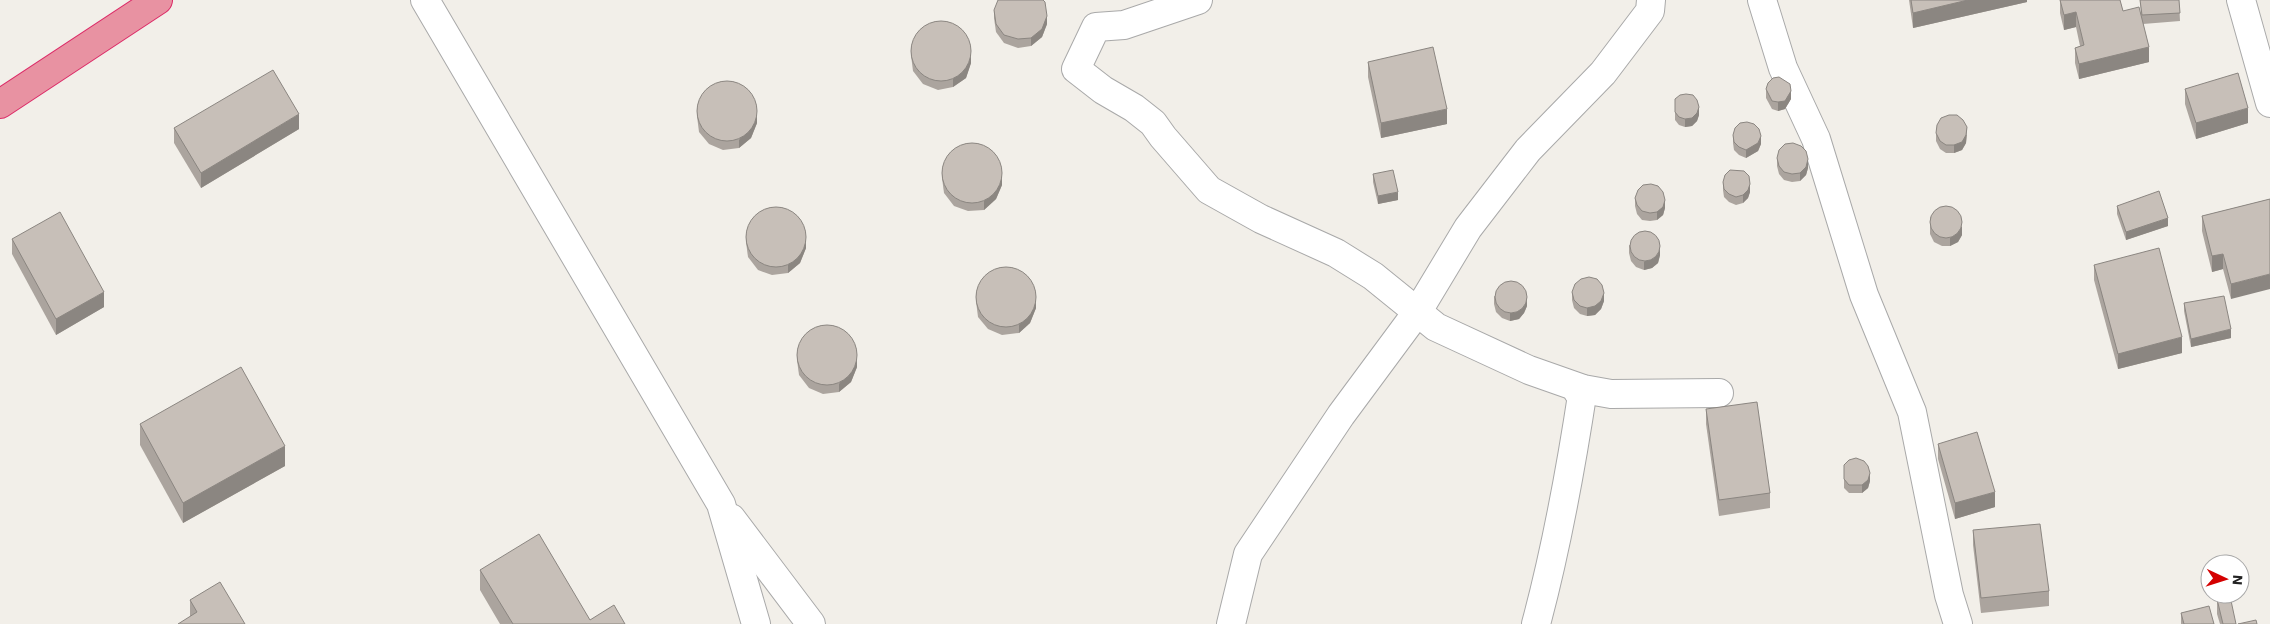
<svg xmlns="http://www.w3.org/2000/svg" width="2270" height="624" font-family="'Work Sans',sans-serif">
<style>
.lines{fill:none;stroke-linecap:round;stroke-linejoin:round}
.street-casing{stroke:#a9a9a9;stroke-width:30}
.highway-casing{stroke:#dc2a67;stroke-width:30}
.street{stroke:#fff;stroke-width:28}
.highway{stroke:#e892a2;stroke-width:28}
.wall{fill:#aba49e}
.shaded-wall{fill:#8b8681}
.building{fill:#c7bfb8;stroke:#8b8681}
</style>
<rect width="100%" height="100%" fill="#f2efe9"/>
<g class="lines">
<g class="street-casing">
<g id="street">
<path d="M425 0 721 504 756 624"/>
<path d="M1198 0 1124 25 1096 27 1076 69 1103 90 1134 108 1153 123 1163 137 1209 190 1261 219 1336 253 1373 276 1436 327 1529 370 1583 389 1611 394 1719 393"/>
<path d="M1762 0 1783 68 1816 139 1864 295 1912 412 1949 595 1958 624"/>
<path d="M2241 0 2270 103"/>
<path d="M731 518 811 624"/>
<path d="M1231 624 1248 554 1341 415 1418 311 1468 228 1528 150 1603 73 1650 11 1651 0"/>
<path d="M1536 624C1557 546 1571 468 1583 389L1578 392"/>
</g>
</g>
<g class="highway-casing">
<path id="highway" d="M0 104 158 0"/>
</g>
<use href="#street" class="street"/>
<use href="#highway" class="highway"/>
</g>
<g class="wall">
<path d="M1909 0H2027V2L1913 28Z"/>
<path d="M2060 0H2120L2123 11 2141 13 2140 0H2179L2180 21 2143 24 2149 62 2079 79 2075 63V48L2080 46 2076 27 2064 30 2060 13Z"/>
<path d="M994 10 1047 24 1042 37 1031 46 1018 48 1004 43 996 32 994 18Z"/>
<path d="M911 47 971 63 966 78 953 87 938 90 923 84 913 71 911 55Z"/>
<path d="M1368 62 1447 124 1381 138 1368 77Z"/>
<path d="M1766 89 1791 99 1785 109 1778 111 1772 109 1766 98Z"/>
<path d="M2185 89 2248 123 2196 139 2185 104Z"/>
<path d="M1675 99 1699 115 1697 121 1692 126 1685 127 1679 125 1675 120Z"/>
<path d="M697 108 757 123 751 138 739 148 723 150 709 144 699 132 697 116Z"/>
<path d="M174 128 299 129 201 188 174 143Z"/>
<path d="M1936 133 1967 135 1966 143 1962 150 1954 153H1946L1940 149 1936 141Z"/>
<path d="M1733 135 1761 144 1758 151 1746 158 1739 155 1734 150 1733 143Z"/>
<path d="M1777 158 1808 168 1806 175 1800 181 1792 182 1784 180 1779 174 1777 166Z"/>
<path d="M942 170 1002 185 996 199 984 210 968 211 954 206 944 193 942 178Z"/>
<path d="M1373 174 1398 200 1378 204 1373 182Z"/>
<path d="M1723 182 1750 192 1748 198 1743 203 1736 205 1729 202 1724 197 1723 190Z"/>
<path d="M1635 198 1665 208 1663 215 1657 220 1650 221 1642 220 1637 214 1635 206Z"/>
<path d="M2270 199 2231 299 2223 269 2212 272 2202 231V216Z"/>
<path d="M2117 206 2168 226 2126 240 2117 214Z"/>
<path d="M1930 217 1962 235 1958 242 1950 246H1942L1934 242 1930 234Z"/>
<path d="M746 234 806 248 800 263 788 273 772 275 758 270 748 257 746 242Z"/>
<path d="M12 239 104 307 56 335 12 254Z"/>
<path d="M1629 245 1660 255 1658 263 1652 268 1644 270 1636 267 1631 261 1629 253Z"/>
<path d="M2094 265 2182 353 2118 369 2094 280Z"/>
<path d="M1572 292 1604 301 1601 309 1595 315 1587 316 1580 314 1574 308 1572 300Z"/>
<path d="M976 293 1036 308 1030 323 1019 333 1002 335 988 329 978 317 976 301Z"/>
<path d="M1494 296 1527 306 1524 313 1519 319 1510 321 1502 318 1496 312 1494 304Z"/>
<path d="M2184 303 2231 338 2191 347 2184 311Z"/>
<path d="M797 352 857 367 851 382 839 392 823 394 809 388 799 375 797 360Z"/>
<path d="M1706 409 1770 493V508L1719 516 1706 424Z"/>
<path d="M140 424 285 466 183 523 140 445Z"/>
<path d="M1938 444 1995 507 1955 519 1938 459Z"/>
<path d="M1844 465 1870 481 1868 488 1862 493H1849L1844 488Z"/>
<path d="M1973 530 2049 591V606L1981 613 1973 545Z"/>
<path d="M480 570 590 620 625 624H500L480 590Z"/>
<path d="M2217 599 2236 624H2220L2217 614Z"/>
<path d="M190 600 245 624 190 617Z"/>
<path d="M2181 613 2214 624H2181Z"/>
</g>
<g class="shaded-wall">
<path d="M1968 0H2027V2L1913 28V13Z"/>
<path d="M2076 12V27L2064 30V15Z"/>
<path d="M1047 16V24L1042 37 1031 46V38Z"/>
<path d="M2149 47V62L2079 79V64Z"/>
<path d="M971 54V63L966 78 953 87V79Z"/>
<path d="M1791 91V99L1785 109 1778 111V102Z"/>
<path d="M1699 107V115L1697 121 1692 126 1685 127V119Z"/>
<path d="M2248 108V123L2196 139V123Z"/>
<path d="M1447 109V124L1381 138V123Z"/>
<path d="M299 114V129L201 188V173Z"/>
<path d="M757 115V123L751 138 739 148V140Z"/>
<path d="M1967 127 1966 143 1962 150 1954 153V145Z"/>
<path d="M1761 136V144L1758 151 1746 158V150Z"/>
<path d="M1808 159V168L1806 175 1800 181V173Z"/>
<path d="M1002 176V185L996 199 984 210V201Z"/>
<path d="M1750 184V192L1748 198 1743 203V195Z"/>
<path d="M1398 192V200L1378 204V196Z"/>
<path d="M1665 200V208L1663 215 1657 220V212Z"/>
<path d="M2168 218V226L2126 240V232Z"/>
<path d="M1962 226V235L1958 242 1950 246V238Z"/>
<path d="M806 240V248L800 263 788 273V265Z"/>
<path d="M1660 247V255L1658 263 1652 268 1644 270V262Z"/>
<path d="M2223 254V269L2212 272V256Z"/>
<path d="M2270 274V289L2231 299V284Z"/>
<path d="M104 292V307L56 335V319Z"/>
<path d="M1604 293V301L1601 309 1595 315 1587 316V308Z"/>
<path d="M1527 297V306L1524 313 1519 319 1510 321V313Z"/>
<path d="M1036 300V308L1030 323 1019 333V325Z"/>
<path d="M2231 329V338L2191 347V339Z"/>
<path d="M2182 337V353L2118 369V354Z"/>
<path d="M857 359V367L851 382 839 392V384Z"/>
<path d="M285 446V466L183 523V503Z"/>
<path d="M1870 473V481L1868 488 1862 493V485Z"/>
<path d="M1995 492V507L1955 519V503Z"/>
</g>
<g class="building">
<path d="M998 0H1043L1045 2 1047 16 1042 29 1031 38 1018 39 1004 35 996 24 994 10Z"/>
<path d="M1911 0H1968L1913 13Z"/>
<path d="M2060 0H2120L2123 11 2139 7 2149 47 2079 64 2075 48 2084 45 2076 12 2064 15Z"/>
<path d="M2140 0H2179L2180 13 2142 15Z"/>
<circle cx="941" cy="51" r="30"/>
<path d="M1433 47 1447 109 1381 123 1368 62Z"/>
<path d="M273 70 299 114 201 173 174 128Z"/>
<path d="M2238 73 2248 108 2196 123 2185 89Z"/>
<path d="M1779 77 1790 84 1791 91 1785 101 1778 102 1772 101 1766 89 1768 83 1773 78Z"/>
<circle cx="727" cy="111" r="30"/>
<path d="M1686 94 1693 95 1697 100 1699 107 1697 113 1692 118 1685 119 1679 117 1675 112V99L1680 95Z"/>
<path d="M1949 115H1957L1963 120 1967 127 1966 135 1962 142 1954 145H1946L1940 141 1936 133 1937 125 1941 118Z"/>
<path d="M1747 122 1754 124 1759 129 1761 136 1758 143 1746 150 1739 147 1734 142 1733 135 1735 128 1740 123Z"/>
<path d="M1793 143 1801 146 1806 151 1808 159 1806 167 1800 173 1792 174 1784 172 1779 166 1777 158 1779 150 1785 144Z"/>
<circle cx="972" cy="173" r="30"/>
<path d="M1393 170 1398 192 1378 196 1373 174Z"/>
<path d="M1730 170 1744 171 1749 176 1750 184 1748 190 1743 195 1736 197 1729 194 1724 189 1723 182 1725 175Z"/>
<path d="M1651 184 1658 186 1663 192 1665 200 1663 207 1657 212 1650 213 1642 211 1637 205 1635 198 1638 190 1643 185Z"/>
<path d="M2159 191 2168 218 2126 232 2117 206Z"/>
<path d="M2270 199V274L2231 284 2223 254 2212 256 2202 216Z"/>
<circle cx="1946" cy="222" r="16"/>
<circle cx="776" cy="237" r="30"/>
<path d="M60 212 104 292 56 319 12 239Z"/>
<circle cx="1645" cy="246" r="15"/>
<path d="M2159 248 2182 337 2118 354 2094 265Z"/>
<circle cx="1006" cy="297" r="30"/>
<path d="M1589 277 1597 279 1602 285 1604 293 1601 301 1595 306 1587 308 1580 306 1574 300 1572 292 1575 284 1581 279Z"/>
<circle cx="1511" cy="297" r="16"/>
<path d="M2224 296 2231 329 2191 339 2184 303Z"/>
<circle cx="827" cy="355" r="30"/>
<path d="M241 367 285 446 183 503 140 424Z"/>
<path d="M1757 402 1770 493 1719 500 1706 409Z"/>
<path d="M1977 432 1995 492 1955 503 1938 444Z"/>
<path d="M1856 458 1864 461 1868 466 1870 473 1868 480 1862 485H1849L1844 479V465L1849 460Z"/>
<path d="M2040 524 2049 591 1981 598 1973 530Z"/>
<path d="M539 534 590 620 614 605 625 624H513L480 570Z"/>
<path d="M220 582 245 624H178L197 612 190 600Z"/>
<path d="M2230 596 2236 624H2223L2217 599Z"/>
<path d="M2209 606 2214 624H2184L2181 613Z"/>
<path d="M2256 620 2257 624H2238Z"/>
</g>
<g transform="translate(2225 579) rotate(94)"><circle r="24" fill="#ffffff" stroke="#a7a7a7"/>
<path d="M0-4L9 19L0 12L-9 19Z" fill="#d40000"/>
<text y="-8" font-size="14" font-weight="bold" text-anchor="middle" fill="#222222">N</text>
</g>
</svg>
